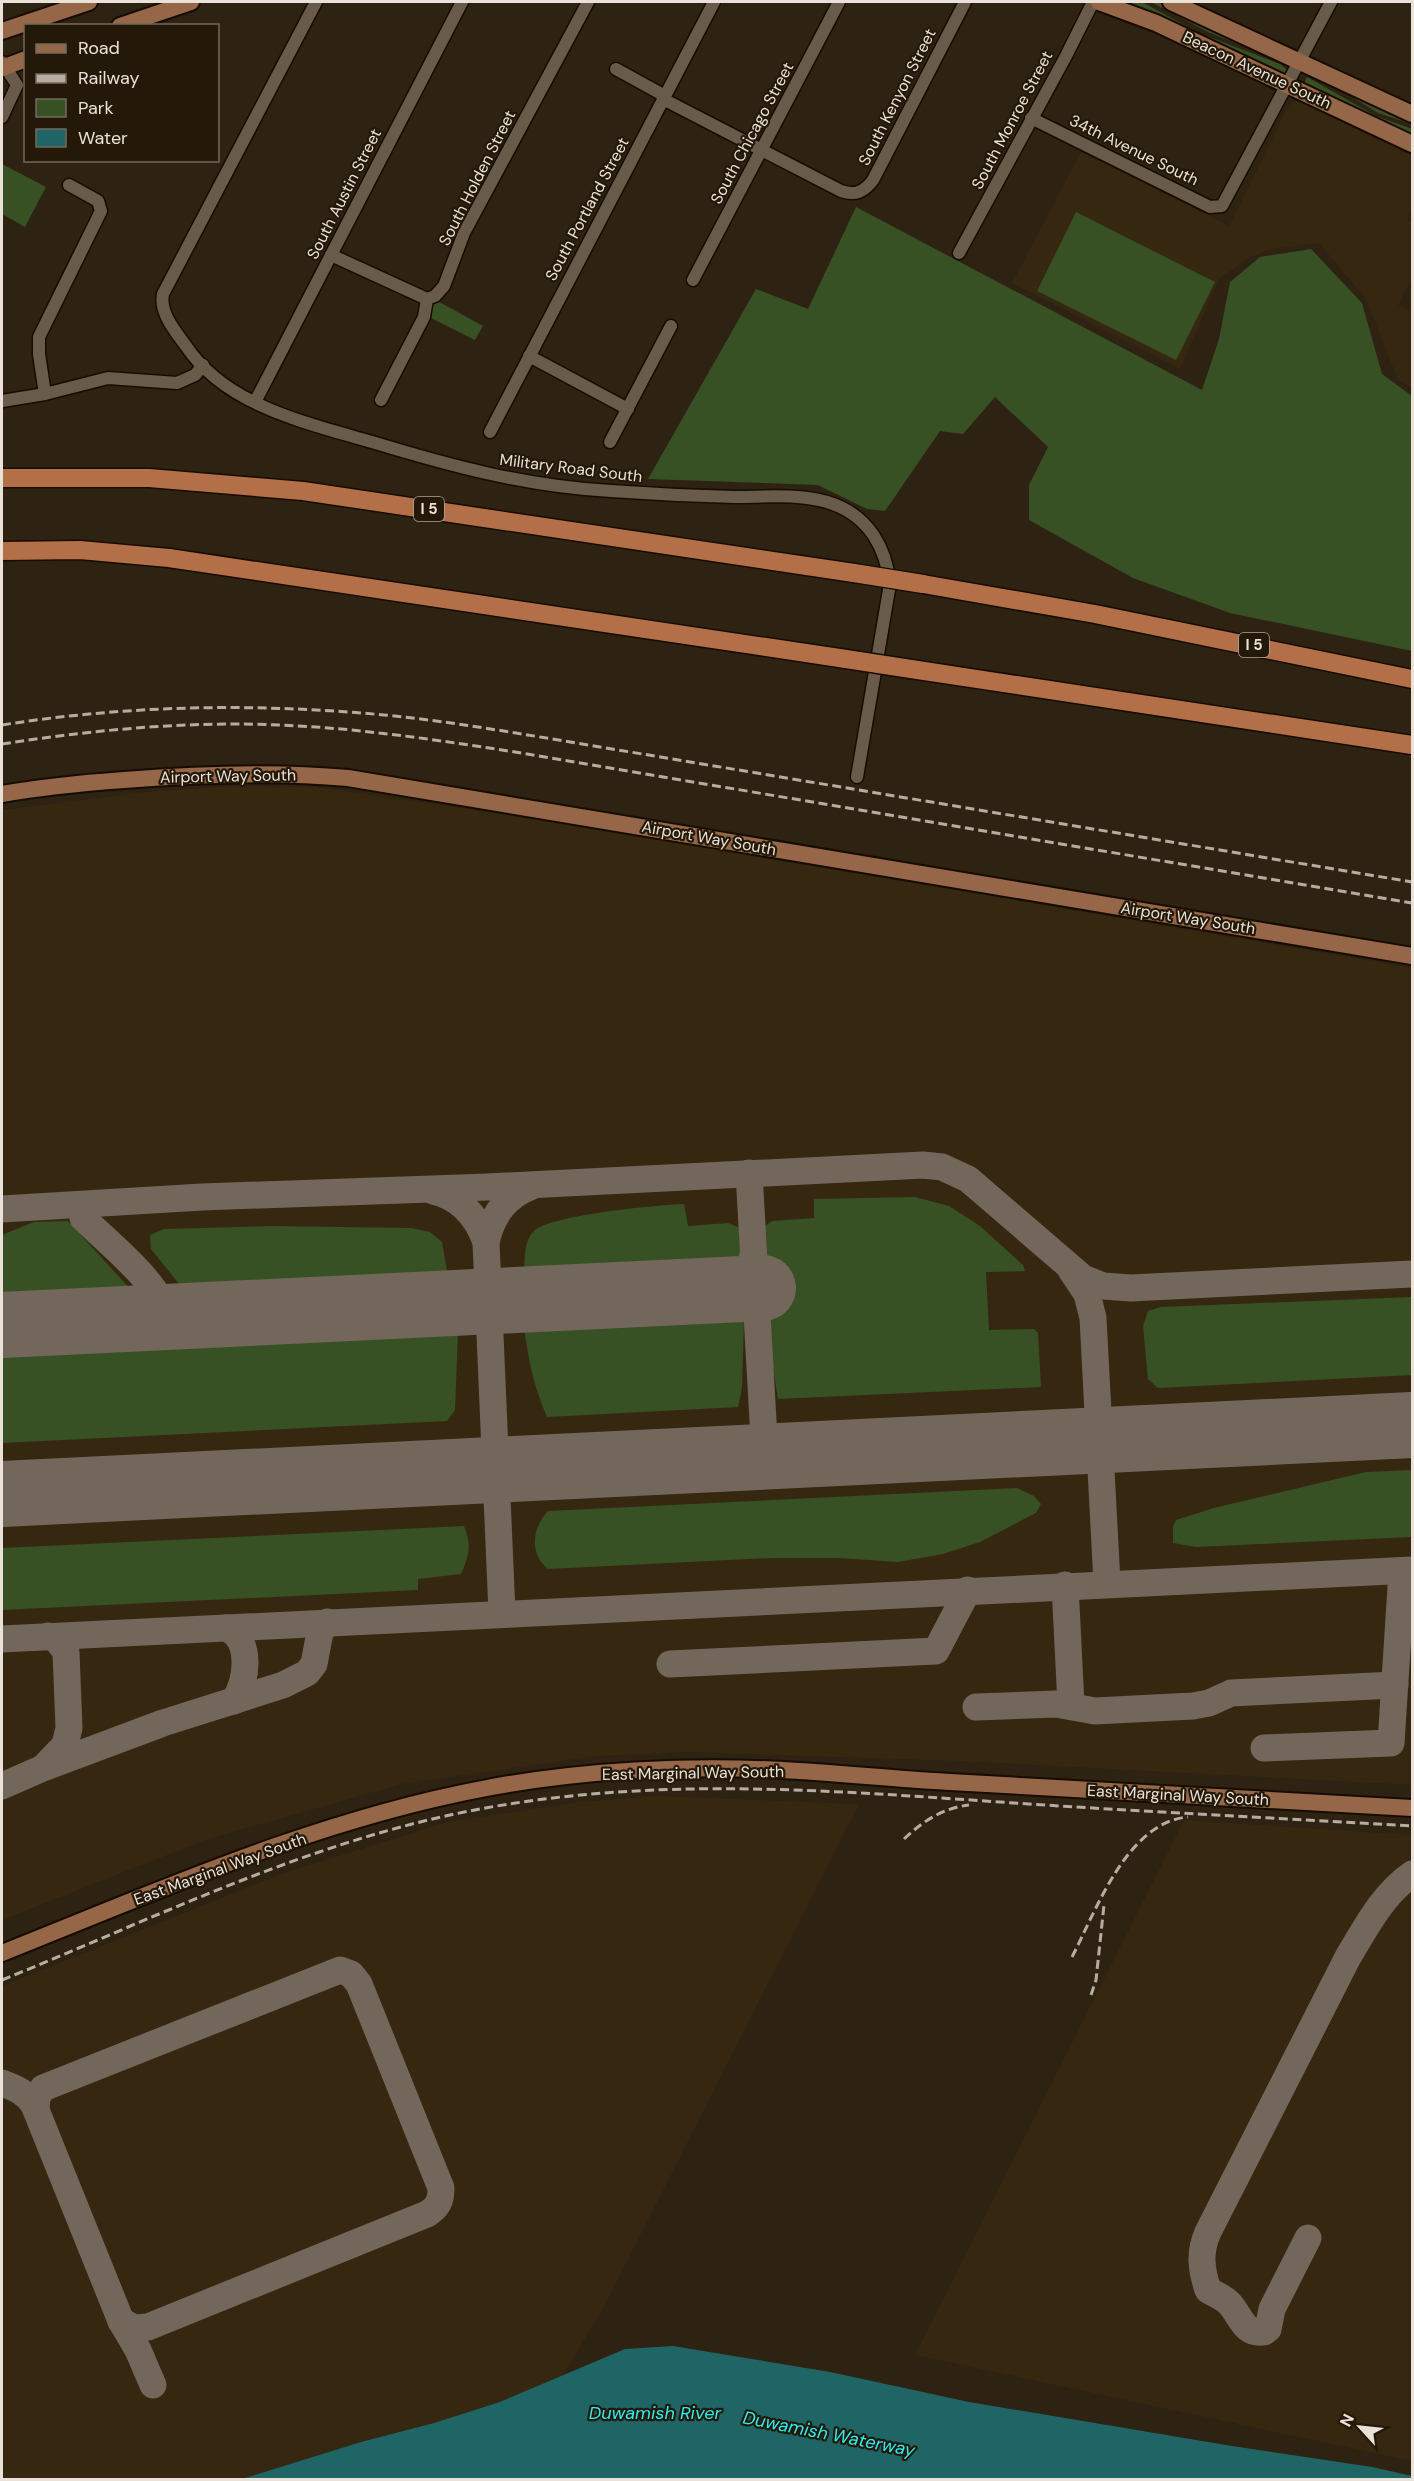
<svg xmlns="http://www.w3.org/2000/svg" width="1414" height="2481" font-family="'DM Sans',sans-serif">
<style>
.built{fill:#362711}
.green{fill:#375125}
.water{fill:#206566}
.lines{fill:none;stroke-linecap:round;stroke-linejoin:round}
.taxiway{stroke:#72675a;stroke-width:27}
.runway{stroke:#72675a;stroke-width:66}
.minor-casing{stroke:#160c01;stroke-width:15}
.major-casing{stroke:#160c01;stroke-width:20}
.highway-casing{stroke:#160c01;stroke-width:21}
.minor{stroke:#695b4a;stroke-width:12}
.major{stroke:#956748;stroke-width:16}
.highway{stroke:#b36f47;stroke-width:18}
.rail{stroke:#b6aca1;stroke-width:3;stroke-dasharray:9 4.5;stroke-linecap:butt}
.highway-bridge-casing{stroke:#160c01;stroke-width:21;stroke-linecap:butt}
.highway-bridge{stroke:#b36f47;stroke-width:18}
.labels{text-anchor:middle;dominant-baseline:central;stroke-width:4.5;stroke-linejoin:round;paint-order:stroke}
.shield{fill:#241909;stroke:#afa69a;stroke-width:1.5}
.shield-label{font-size:15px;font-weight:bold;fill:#eae2d8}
.street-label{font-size:16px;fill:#eae2d8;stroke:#241909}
.water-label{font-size:18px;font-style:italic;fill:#2beff3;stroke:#241909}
</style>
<rect width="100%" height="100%" fill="#2e2213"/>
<g class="built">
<path d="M1297 100 1412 156V208L1407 220 1412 224V277L1398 305 1412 312V387L1398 380 1366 299 1319 243 1271 249 1247 259 1219 279 1180 369 1012 283 1081 152 1229 226 1289 105Z"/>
<path d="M233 786 317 787 582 826 1412 968V1785L960 1761 691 1752 597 1756 402 1784 208 1839 2 1920V810L145 792Z"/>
<path d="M658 1796 859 1804 605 2305 562 2377 500 2402 434 2423 361 2442 242 2479 2 2480V1986L284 1873 448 1822 580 1802Z"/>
<path d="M1184 1820 1412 1835V2461L915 2355Z"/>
</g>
<g class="green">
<path d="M1120 2H1142L1199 33 1280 64 1287 70 1283 74Z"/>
<path d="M1151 2H1164L1289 64 1208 32Z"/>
<path d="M1307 77 1376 116 1412 129V138L1303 86Z"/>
<path d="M1331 84 1412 119V124L1378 113Z"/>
<path d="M2 164 46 187 25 227 2 214Z"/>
<path d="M856 207 1202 390 1219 339 1230 282 1260 257 1311 249 1362 303 1382 374 1412 396V651L1230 613 1133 578 1029 520V485L1048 447 995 397 963 434 940 431 885 511 867 509 818 485 648 479 756 289 808 309Z"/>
<path d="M1076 212 1215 282 1176 360 1037 291Z"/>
<path d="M434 299 483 326 475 340 429 317Z"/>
<path d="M915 1197 949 1206 980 1226 1023 1265 1025 1271 986 1272 989 1330 1034 1329 1038 1333 1041 1387 778 1399 765 1318 773 1317 770 1256H767L766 1237 761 1236 765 1226 772 1221 814 1218V1199Z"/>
<path d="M684 1204 688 1226 728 1223 738 1227 742 1234V1262L730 1267 524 1275C525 1261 523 1242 534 1231 549 1215 658 1205 684 1204Z"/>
<path d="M68 1221 133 1292 2 1297V1235L34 1222Z"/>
<path d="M272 1226 411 1228 430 1232 442 1242 448 1277 184 1290 151 1249 150 1235 164 1229Z"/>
<path d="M1412 1297V1375L1158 1388 1148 1379 1143 1326 1148 1311 1161 1307Z"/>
<path d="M731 1317 744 1320 742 1388 738 1407 547 1417C534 1388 528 1358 524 1327Z"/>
<path d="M458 1331 455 1410 447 1421 2 1443V1353Z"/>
<path d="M1412 1470V1537L1196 1547 1173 1543V1527L1176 1520 1214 1508 1366 1472Z"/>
<path d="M1017 1488 1034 1496 1041 1504 1036 1513 980 1542 943 1554 898 1562 839 1558H771L548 1569C529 1554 532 1528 548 1511Z"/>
<path d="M464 1526C472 1546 469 1555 461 1574L418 1579V1590L2 1610V1548Z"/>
</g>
<path class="water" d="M673 2346 830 2372 969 2402 1226 2445 1372 2467 1412 2476V2479H242L361 2442 434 2423 500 2402 625 2349Z"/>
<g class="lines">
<g class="taxiway">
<path d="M749 1173 765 1456"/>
<path d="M433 1191C461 1197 477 1217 486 1242L502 1613"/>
<path d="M82 1205 83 1218C107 1242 161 1284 167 1317"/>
<path d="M2 1209 202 1197 488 1187 923 1165 942 1167 968 1179 1083 1278 1103 1286 1131 1288 1412 1274"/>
<path d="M486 1242C492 1216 505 1196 532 1186"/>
<path d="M1071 1270 1087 1294 1093 1318 1107 1583"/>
<path d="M718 1291C738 1285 749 1277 753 1255"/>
<path d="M1065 1585 1071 1705"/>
<path d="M226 1628C252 1638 248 1681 234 1701"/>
<path d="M2 1639 1412 1570"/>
<path d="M670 1664 936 1651 968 1590"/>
<path d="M976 1707 1056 1704 1095 1711 1193 1706 1209 1703 1231 1693 1395 1685"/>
<path d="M1264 1748 1391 1743 1402 1571"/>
<path d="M44 1767 65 1745 69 1728 66 1652 57 1640 48 1636"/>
<path d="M2 1786 43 1768 163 1723 283 1685 307 1673 314 1664 320 1632 328 1622"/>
<path d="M2 2083C15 2088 26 2092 34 2105L121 2321 138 2350 153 2385"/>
<path d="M36 2109 37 2097 43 2088 340 1970 351 1974 359 1984 441 2188C441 2201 438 2207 427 2214L148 2327 134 2328 121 2321"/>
<path d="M1308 2238 1272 2309 1268 2329 1264 2332C1243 2335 1240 2314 1229 2303 1223 2297 1214 2294 1208 2290 1201 2269 1199 2252 1208 2232L1348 1957C1366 1927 1383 1894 1412 1874"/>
</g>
<g class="runway">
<path d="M2 1325 763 1288"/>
<path d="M2 1494 1412 1425"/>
</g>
<g class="minor-casing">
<g id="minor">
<path d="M316 2 163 294C159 313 176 332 186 346 226 406 307 423 372 442 451 466 529 487 611 491 652 494 693 496 734 497 765 497 803 493 833 504 869 517 886 548 890 584L857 777"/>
<path d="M616 69 665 96"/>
<path d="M663 99 841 191C855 196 864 192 873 180L965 2"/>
<path d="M2 117 17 85 2 62"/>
<path d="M1031 118 1210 207 1222 206 1331 2"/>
<path d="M959 253 1066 56 1093 2"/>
<path d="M331 255 427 299"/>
<path d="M693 280 839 2"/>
<path d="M529 356 628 409"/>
<path d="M45 394 39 354V337L101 211 98 201 69 185"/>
<path d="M381 400 424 317 427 299 435 296 444 286 464 233 588 2"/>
<path d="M2 401 45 394 108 378 177 383 195 375 203 365"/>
<path d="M255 402 462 2"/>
<path d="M490 432 714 2"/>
<path d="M610 442 671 326"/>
</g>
</g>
<g class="major-casing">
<g id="major">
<path d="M1099 2 1156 23 1412 144"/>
<path d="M1171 2 1412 114"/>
<path d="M120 26 191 2"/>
<path d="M2 31 89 2"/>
<path d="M2 68 26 59"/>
<path d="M2 794C42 787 83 783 124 780 199 774 274 771 348 778L1412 956"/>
<path d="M2 1953C160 1890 319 1819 487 1788 582 1770 688 1765 783 1770 839 1773 894 1779 950 1782 1104 1792 1258 1798 1412 1808"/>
</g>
</g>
<g class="highway-casing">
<g id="highway">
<path d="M2 478H149L303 491 854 573"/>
<path d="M2 551 80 550 169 558 846 659"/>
<path d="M923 584 1095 614 1412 679"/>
<path d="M911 669 1412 745"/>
</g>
</g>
<use href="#minor" class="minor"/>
<use href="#major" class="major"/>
<use href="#highway" class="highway"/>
<g class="rail">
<path d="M2 725C128 705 257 703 384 715 428 719 472 726 516 733L1412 882"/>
<path d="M2 744C92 730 187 721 279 725 358 728 437 740 515 752L1412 903"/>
<path d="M904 1839C923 1821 943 1808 969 1805"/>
<path d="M1072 1957C1096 1911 1127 1822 1188 1817"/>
<path d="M2 1980C150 1920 294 1849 450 1815 640 1774 823 1790 1014 1803 1147 1812 1280 1818 1412 1826"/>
<path d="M1091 1995 1096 1980 1104 1905"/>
</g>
<g class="highway-bridge-casing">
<g id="highway-bridge">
<path d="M854 573 923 584"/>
<path d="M846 659 911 669"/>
</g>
</g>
<use href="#highway-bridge" class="highway-bridge"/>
</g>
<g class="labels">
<g class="shield">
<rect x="414" y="497" width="30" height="24" rx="4.5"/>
<rect x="1239" y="633" width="30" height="24" rx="4.5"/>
</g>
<g class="shield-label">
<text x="429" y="509">I 5</text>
<text x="1254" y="645">I 5</text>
</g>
<g class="street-label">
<text transform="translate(1257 70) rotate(25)">Beacon Avenue South</text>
<text transform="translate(897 97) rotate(-63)">South Kenyon Street</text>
<text transform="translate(1012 120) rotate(-62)">South Monroe Street</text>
<text transform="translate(752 133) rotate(-62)">South Chicago Street</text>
<text transform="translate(1134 150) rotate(26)">34th Avenue South</text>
<text transform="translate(477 178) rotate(-63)">South Holden Street</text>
<text transform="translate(344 194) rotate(-63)">South Austin Street</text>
<text transform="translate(587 209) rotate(-62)">South Portland Street</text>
<text transform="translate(571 468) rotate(7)">Military Road South</text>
<text transform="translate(228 776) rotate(-1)">Airport Way South</text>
<text transform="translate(709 838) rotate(10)">Airport Way South</text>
<text transform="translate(1188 918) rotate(9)">Airport Way South</text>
<text transform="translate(693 1773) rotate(-1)">East Marginal Way South</text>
<text transform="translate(1178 1795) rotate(3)">East Marginal Way South</text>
<text transform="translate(220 1869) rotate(-20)">East Marginal Way South</text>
</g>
<g class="water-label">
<text x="655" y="2413">Duwamish River</text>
<text transform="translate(829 2434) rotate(11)">Duwamish Waterway</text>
</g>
</g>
<rect width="1414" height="2481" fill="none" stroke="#eae2d8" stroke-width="6"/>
<rect x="24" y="24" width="195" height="138" fill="#241909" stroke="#73695c" stroke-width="1.5"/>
<rect x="36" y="44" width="30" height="9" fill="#956748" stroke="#73695c" stroke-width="1.5"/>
<text x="78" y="54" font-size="18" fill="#eae2d8">Road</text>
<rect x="36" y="74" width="30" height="9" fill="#b6aca1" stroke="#73695c" stroke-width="1.5"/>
<text x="78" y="84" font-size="18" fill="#eae2d8">Railway</text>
<rect x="36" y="99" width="30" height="18" fill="#375125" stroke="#73695c" stroke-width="1.5"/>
<text x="78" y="114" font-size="18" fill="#eae2d8">Park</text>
<rect x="36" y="129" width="30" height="18" fill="#206566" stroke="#73695c" stroke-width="1.5"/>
<text x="78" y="144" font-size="18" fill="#eae2d8">Water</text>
<g transform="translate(1360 2427) rotate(297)" stroke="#241909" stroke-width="4.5" paint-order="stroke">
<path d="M0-4.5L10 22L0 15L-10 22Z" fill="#eae2d8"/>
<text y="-9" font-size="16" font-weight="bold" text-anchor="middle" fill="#eae2d8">N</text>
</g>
</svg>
